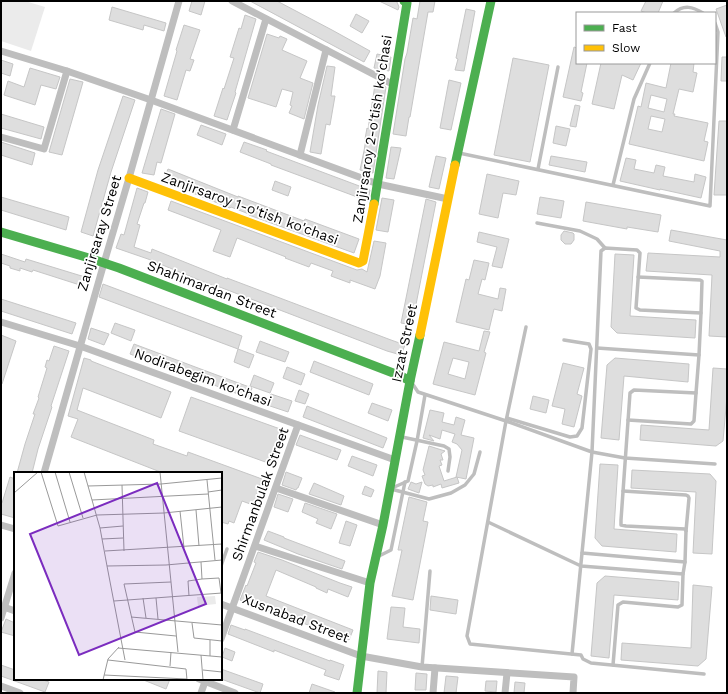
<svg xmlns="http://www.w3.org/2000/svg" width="728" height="694" font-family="'Work Sans',sans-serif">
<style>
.green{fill:#ebebeb}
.building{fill:#dedede;stroke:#c6c6c6;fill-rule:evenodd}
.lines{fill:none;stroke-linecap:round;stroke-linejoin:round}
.lane{stroke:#bebebe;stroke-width:3.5}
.street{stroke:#bebebe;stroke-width:7}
.fast{stroke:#4caf50;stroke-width:9}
.slow{stroke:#ffc107;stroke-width:9}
.labels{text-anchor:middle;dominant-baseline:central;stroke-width:3.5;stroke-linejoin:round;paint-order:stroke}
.street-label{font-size:14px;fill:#000;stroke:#fff}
.inset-road{fill:none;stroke:#999;stroke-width:1}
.view{fill:#7b2cbf;fill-opacity:0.15;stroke:#7b2cbf;stroke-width:2}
.inset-edge{fill:none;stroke:#000;stroke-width:2}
</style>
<rect width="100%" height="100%" fill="#fff"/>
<path class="green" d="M1 1H25L45 7 31 51 1 41Z"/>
<g class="building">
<path d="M192 1H205L201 15 189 11Z"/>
<path d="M250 1H277L332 30 370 51 364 62Z"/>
<path d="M379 1H395L397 2 399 7 398 10Z"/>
<path d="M420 1H435L433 12H428L410 117H409L406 136 393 134 405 59 407 53 413 18 417 19Z"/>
<path d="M646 1H663L658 13H646L641 11Z"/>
<path d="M727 5V36L726 37 716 9Z"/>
<path d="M112 7 166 23 164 31 144 25 143 30 109 20Z"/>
<path d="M466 9 475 11 464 71 455 70 458 59 456 58Z"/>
<path d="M356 14 369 21 362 33 350 26Z"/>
<path d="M245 15 256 19 235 92 236 93 227 120 214 116 223 88 224 89 234 58 230 57 239 28 241 29Z"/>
<path d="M184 25 200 30 190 59 194 60 190 71 186 70 177 100 164 96 177 51 176 50Z"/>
<path d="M267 34 279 38 280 36 287 39 282 50 307 61 300 78 313 83 304 119 289 113 292 106 290 105 293 92 282 89 276 107 248 98Z"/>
<path d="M574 47 577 48V63H587L581 92 583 93 581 101 563 97Z"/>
<path d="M377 54 391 57 389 71 374 68Z"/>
<path d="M722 57H727V81H721Z"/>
<path d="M513 58 549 65 530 162 494 155Z"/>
<path d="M1 60 13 64 10 76 1 73Z"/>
<path d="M601 63H641L633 80 622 75 614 109 592 104Z"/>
<path d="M671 63H694L693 72 697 73 693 92 679 89 673 114H675L674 116 708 123 704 141 708 142 704 161 629 144 638 106 641 107 646 83 666 88ZM651 95 667 99 664 112 648 108ZM651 116 665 119 662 132 648 129Z"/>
<path d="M327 66 335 67 331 96H335L330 125 326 124 321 154 310 152 318 105Z"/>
<path d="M30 68 60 77 56 89 41 85 35 105 4 95 8 81 24 87Z"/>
<path d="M70 79 83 82 62 155 49 152Z"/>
<path d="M449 80 461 83 451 130 440 128Z"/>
<path d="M375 84 383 85 386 87 373 173 360 170 364 151 366 139H365L367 128 368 129 373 98Z"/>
<path d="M123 96 135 100 111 172 93 236 81 232 98 170Z"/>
<path d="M575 105 580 106 576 127 570 126Z"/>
<path d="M161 109 175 114 161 163 157 162 154 175 142 173Z"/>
<path d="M1 114 44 127 41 139 1 128Z"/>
<path d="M719 121H727V195H714Z"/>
<path d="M201 125 226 134 222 145 197 135Z"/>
<path d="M556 126 570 129 566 146 553 143Z"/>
<path d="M1 142 35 153 32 165 1 155Z"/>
<path d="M244 142 267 150 266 151 370 190 368 201 271 165V164L240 152Z"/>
<path d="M391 147 401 148 394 179 386 178Z"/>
<path d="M436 156 446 158 439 189 429 187Z"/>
<path d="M551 156 587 162 585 172 549 165Z"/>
<path d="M626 158 636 160 634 169 654 173 656 165 665 167 663 176 694 182 695 174 706 177 701 198 660 189V190L620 181Z"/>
<path d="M168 169 238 197V196L304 221 305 219 359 239 354 253 249 215V214L231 207 230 208 163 181Z"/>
<path d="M487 174 519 181 516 195 503 193 498 218 479 214Z"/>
<path d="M275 181 291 187 288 196 272 190Z"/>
<path d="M137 188 148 192 145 203H144L137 224 140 225 134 247 151 253 152 249 227 279V278L391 340 405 345 401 355 387 351 217 286 216 287 148 259 116 248 121 234 124 235Z"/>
<path d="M1 197 69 217 66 230 1 210Z"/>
<path d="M540 197 564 201 561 218 537 214Z"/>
<path d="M382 198 394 200 388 232 376 230Z"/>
<path d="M426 199 436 202 412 325 401 323Z"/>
<path d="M171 201 357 270 362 269 367 272 374 241 386 243 380 276 375 289 350 280V283L331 276 333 271 311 263 309 267 285 258 286 257 237 238 230 257 213 251 221 230 168 210Z"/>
<path d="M586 202 661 215 658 232 627 227V229L583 221Z"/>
<path d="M671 230 727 240V337L709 336 712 275 646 271 648 253 720 257V251L669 241Z"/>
<path d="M564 231 573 233 574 234V240L571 244H565L561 240V235Z"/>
<path d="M479 232 509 239 502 268 492 266 497 247 477 242Z"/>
<path d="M1 254 25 262 26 259 85 277 83 286 33 270 32 272 20 268V271L10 268V266L1 263Z"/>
<path d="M615 254 634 255 630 316 696 320 695 338 617 333 611 327Z"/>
<path d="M474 260 489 263 485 280 482 279 478 294 498 299 500 288 506 289 502 311 494 309 489 330 456 322 466 279 469 280Z"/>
<path d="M103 284 242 336 238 349 99 297Z"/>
<path d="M1 299 76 323 72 334 1 311Z"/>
<path d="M115 323 135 330 131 341 111 333Z"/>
<path d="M91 328 109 334 104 345 88 339Z"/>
<path d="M484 331 490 332 484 352 486 353 475 395 433 384 444 342 479 351ZM453 358 469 362 465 379 448 374Z"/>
<path d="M1 335 16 341 2 384H1Z"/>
<path d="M260 341 289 352 285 362 256 352Z"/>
<path d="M134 344 214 374 252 388 249 398 130 354Z"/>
<path d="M54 346 69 351 51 406 52 407 38 449 32 473H17L25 444 35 414H33L39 398 38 397 47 368 45 367 47 360 49 361Z"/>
<path d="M238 349 254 355 249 368 234 362Z"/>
<path d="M84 358 91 360V361L171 392 161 418 83 388 77 410 154 440 153 444 187 456 188 452 262 479 253 505 242 501 234 523 229 521 228 524 221 522V473H163L71 437 78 419 68 416Z"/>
<path d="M615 358 689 364 688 382 624 376 619 440 601 438 607 365Z"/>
<path d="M314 361 373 384 369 395 310 372Z"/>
<path d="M563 363 584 368 577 394 582 396 574 427 562 424 565 409 552 406Z"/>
<path d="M287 367 305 374 301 385 283 378Z"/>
<path d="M713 368 727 369V396L723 441 716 446 640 440 641 425 709 430Z"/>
<path d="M254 375 274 383 270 393 250 386Z"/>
<path d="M299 390 309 394 305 404 295 401Z"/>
<path d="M271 394 292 401 288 412 267 405Z"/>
<path d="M533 396 549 400 546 413 530 409Z"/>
<path d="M191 397 283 430 271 464 179 431Z"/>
<path d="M372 403 392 410 388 421 368 413Z"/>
<path d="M307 406 387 438 383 448 303 417Z"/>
<path d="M430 410 444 413 442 422 454 425 456 417 465 420 461 435 474 438 466 479 456 477 462 450 457 444 452 442 455 434 442 430 440 439 429 435 434 441 423 438Z"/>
<path d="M300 435 341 450 337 460 296 445Z"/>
<path d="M429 446 445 451 441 454 443 460H440L442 465 439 466 444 481 457 477 459 483 442 488 441 484 433 487V485L428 486 425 484 422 476 425 475 423 470Z"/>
<path d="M352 456 377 465 373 476 348 466Z"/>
<path d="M600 464 618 465 614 529 677 534 676 552 602 546 595 538Z"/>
<path d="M632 470 710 474 716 481 712 554 693 553 696 492 631 488Z"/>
<path d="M286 472 302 478 298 488H297L296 490 282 485Z"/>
<path d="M10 477 15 479V518L1 514V503H2Z"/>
<path d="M411 482 416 484 422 482 419 493 408 489Z"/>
<path d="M314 483 344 496 341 505 309 494Z"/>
<path d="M365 486 374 490 371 497 362 494Z"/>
<path d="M278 494 293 499 288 512 274 507Z"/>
<path d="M409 497 427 502 423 521 428 522 413 600 392 596 402 550H398Z"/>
<path d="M305 503 337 514 331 529 316 523 318 519 302 512Z"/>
<path d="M346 521 357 525 350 546 339 543Z"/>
<path d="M268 531 284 537V538L345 561 342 569 298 554 264 540Z"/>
<path d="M258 552 282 560 340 583 352 587 348 597 328 589 327 593 316 588V587L276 570 266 596 353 630 349 640 240 600 246 585 247 586 256 563 254 562Z"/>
<path d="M605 576 679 582 678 600 614 595 609 658 591 656 597 583Z"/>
<path d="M693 585 712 587 706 659 698 666 621 660 622 643 691 648Z"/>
<path d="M431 596 458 600 456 614 430 610Z"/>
<path d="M391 607 405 608 403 627 420 629 419 643 387 639Z"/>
<path d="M6 619 15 623V636L1 632Z"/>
<path d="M231 625 245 630V629L330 661V660L344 665 339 680 324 675 326 670 274 650V652L228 634Z"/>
<path d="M225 648 235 652 232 661 222 657Z"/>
<path d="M1 665 15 670V679H40L49 682 45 692 1 676Z"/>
<path d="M221 669 263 684 260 693 221 679Z"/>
<path d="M378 671 387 672 386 693H377Z"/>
<path d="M416 673 427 674 426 690H415Z"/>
<path d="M446 676 458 677 456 693H444Z"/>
<path d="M141 679H170L166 689Z"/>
<path d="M486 681H497L496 692 485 691Z"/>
<path d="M515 682 525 683 524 693H514Z"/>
<path d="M312 684 335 692V693H309Z"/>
</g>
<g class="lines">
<g class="lane">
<path d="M674 13C684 4 693 7 703 13"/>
<path d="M459 153 710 206 718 32 715 23"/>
<path d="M538 169 558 67"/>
<path d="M613 185 634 99 650 63"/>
<path d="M537 223 580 231 597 239 605 248"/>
<path d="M638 277 700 280 702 281 701 313"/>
<path d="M526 327 506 421 467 636 470 644 581 655 583 659 591 663 704 674"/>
<path d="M597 348 699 355"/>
<path d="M412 383 418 392 506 421 592 452 625 458 715 464"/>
<path d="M507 418 570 437 577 436 582 428 591 349 589 344 564 340"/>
<path d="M628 420 691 424 694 421 696 393"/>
<path d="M402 437 444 446 449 449 450 457 448 471"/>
<path d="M392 488 408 481 417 441 425 395"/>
<path d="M391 489 429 499 451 493 465 485 474 474 480 452"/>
<path d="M488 522 581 566 683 574 685 562 686 531 689 498 688 496 686 495 623 491"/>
<path d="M379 556 391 550 405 482"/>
<path d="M685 562 582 553 592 452 601 251 605 248 637 250 640 253 636 308 640 310 701 313 699 355 696 393 634 390 630 393 621 520V525L626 526 685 529 686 531"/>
<path d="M221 566 227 549"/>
<path d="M572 654 582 553"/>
<path d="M613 665 618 605 623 602 678 607 682 605 683 574"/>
<path d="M422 667 430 571"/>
</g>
<g class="street">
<path d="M232 1 394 85"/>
<path d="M1 51 67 71 151 100 378 184 448 199"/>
<path d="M233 130 266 19"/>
<path d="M1 137 44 149 67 71"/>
<path d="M300 155 326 50"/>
<path d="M1 322 80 346 395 460"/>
<path d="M44 473 104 263 129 178 179 1"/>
<path d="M276 488 383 525"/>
<path d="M1 525 15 529"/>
<path d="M255 546 370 583"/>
<path d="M221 604 361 656 422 667 574 677 573 693"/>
<path d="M1 606 15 611"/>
<path d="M1 618 15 573"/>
<path d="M221 639 298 425"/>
<path d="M199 679 235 693"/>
<path d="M1 686 20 693"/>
<path d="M201 693 206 679"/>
<path d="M433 693 435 668"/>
<path d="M505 693 507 673"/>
</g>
<g class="fast">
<path d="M455 165 491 1"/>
<path d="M374 204 407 3 404 1"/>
<path d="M1 232 89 258 119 268 401 376 410 381"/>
<path d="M357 693 370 583 383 525 410 381 420 335"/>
</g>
<g class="slow">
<path d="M129 178 359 263 363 261 374 204"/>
<path d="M420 335 455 165"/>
</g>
</g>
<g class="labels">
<g class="street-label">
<text transform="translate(372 129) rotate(-81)">Zanjirsaroy 2-o'tish ko'chasi</text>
<text transform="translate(250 208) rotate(20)">Zanjirsaroy 1-o'tish ko'chasi</text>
<text transform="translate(99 233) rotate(-73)">Zanjirsaray Street</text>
<text transform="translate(212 289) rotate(21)">Shahimardan Street</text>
<text transform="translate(404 343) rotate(-78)">Izzat Street</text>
<text transform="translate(203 377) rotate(20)">Nodirabegim ko'chasi</text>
<text transform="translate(260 494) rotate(-70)">Shirmanbulak Street</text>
<text transform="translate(296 618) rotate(21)">Xusnabad Street</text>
</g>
</g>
<g transform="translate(14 472)">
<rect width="208" height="208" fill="#fff"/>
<path d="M201 124 202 132 184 134 183 125Z" fill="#ebebeb"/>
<path class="inset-road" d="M27 0 44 54 83 43 150 41 208 35M41 0 56 50M55 0 69 46M70 0 86 56 93 94 152 93 208 88M146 0 164 180M193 8 201 88M108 13 110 79M74 14 147 12 208 6M194 20 208 18M0 21 24 0M78 28 194 22M182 38 185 74M166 39 170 76M86 56 109 54M88 67 109 66M91 79 208 72M187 90 188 107M93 94 111 188M157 110 110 112 121 160 162 164M175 124 174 109 188 107 205 106 207 121M129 126 132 146M142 126 144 147M100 129 208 121M117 145 208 153M178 151 180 166 208 169M104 176 208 185M187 183 189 208M196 184V168M94 188 172 197 173 208M156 194 157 180M189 198 208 200M90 203 173 207M89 208 94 187 105 175"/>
<path class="view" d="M143 11 192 132 65 183 16 62Z"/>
<rect width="208" height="208" class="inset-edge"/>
</g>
<rect width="728" height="694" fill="none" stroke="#000000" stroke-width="4"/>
<rect x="576" y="12" width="140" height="52" fill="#ffffff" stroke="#999999"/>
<rect x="584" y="25" width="20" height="6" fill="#4caf50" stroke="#999999"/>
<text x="612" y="32" font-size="12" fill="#000000">Fast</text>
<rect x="584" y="45" width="20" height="6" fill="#ffc107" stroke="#999999"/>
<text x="612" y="52" font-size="12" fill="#000000">Slow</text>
</svg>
